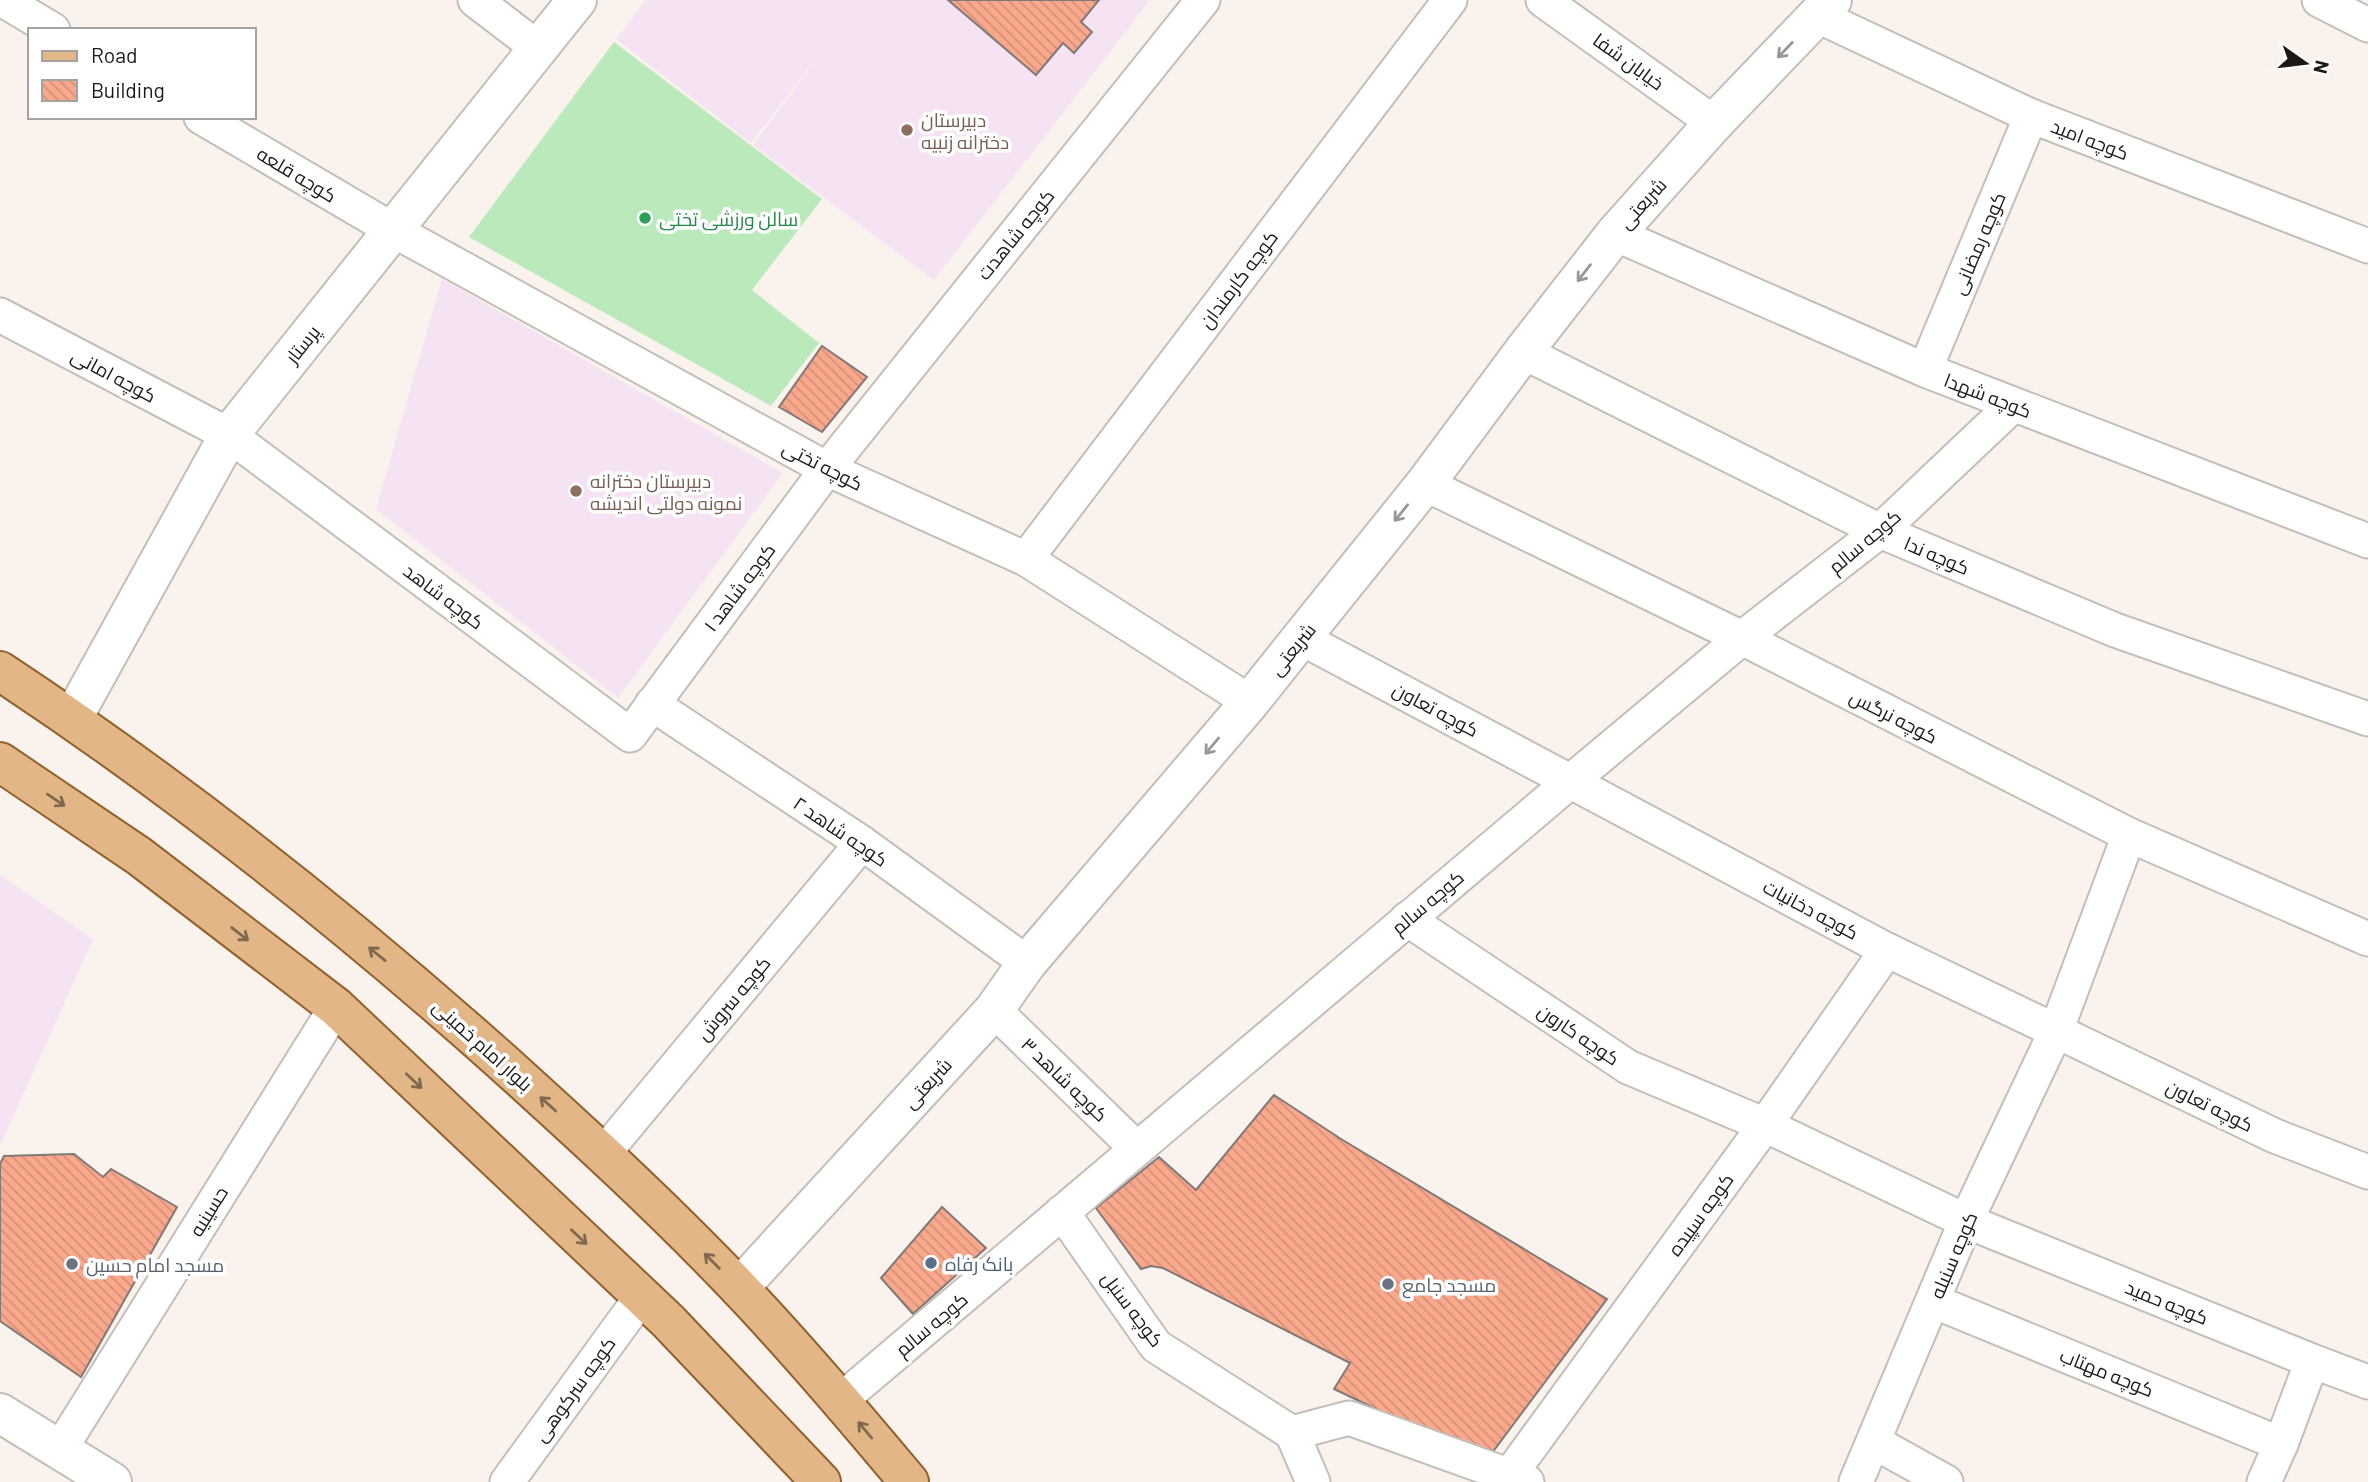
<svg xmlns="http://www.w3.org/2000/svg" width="2368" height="1482" font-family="Barlow,Cairo,sans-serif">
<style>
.education{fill:#f5e3f4}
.garden{fill:#baeabc}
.building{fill:url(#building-back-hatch);stroke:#817977;stroke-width:2}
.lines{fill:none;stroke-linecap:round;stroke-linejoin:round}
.minor-casing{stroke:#c4beb9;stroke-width:37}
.tertiary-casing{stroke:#c4beb9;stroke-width:42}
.primary-casing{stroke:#92602c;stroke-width:42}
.minor{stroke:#fff;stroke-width:33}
.tertiary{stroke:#fff;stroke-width:38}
.primary{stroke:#e3b687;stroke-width:38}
.oneway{stroke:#999897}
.oneway2{stroke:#80684f}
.education-dot{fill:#8d6e63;stroke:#fff;stroke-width:2.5}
.leisure-dot{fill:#2e9e5b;stroke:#fff;stroke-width:2.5}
.service-dot{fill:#5c6f8a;stroke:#fff;stroke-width:2.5}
.worship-dot{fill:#6b7280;stroke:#fff;stroke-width:2.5}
.labels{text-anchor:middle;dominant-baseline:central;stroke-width:7;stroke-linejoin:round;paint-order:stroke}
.street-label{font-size:19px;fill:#1c1917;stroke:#fff}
.education-label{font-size:19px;fill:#785e54;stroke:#fff;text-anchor:start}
.leisure-label{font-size:19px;fill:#27864d;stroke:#fff;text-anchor:start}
.service-label{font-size:19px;fill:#4e5e75;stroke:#fff;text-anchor:start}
.worship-label{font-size:19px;fill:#5b616d;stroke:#fff;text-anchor:start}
</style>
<defs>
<pattern id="building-back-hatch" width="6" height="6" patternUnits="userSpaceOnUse" patternTransform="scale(1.75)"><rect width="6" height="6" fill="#f9a88c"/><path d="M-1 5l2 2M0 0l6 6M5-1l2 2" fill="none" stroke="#d59078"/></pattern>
</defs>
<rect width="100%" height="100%" fill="#f9f2ed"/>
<g class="education">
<path d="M646 0H1150L934 280 753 145 838 30 751 143 616 39Z"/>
<path d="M442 279 783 473 618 698 376 509Z"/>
<path d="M0 875 93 939 0 1146Z"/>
</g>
<path class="garden" d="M614 42 822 199 752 290 819 343 771 406 469 237Z"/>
<g class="building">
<path d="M948 0H1099L1081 22 1092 32 1074 53 1063 43 1036 75Z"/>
<path d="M822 346 867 377 822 432 779 407Z"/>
<path d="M1274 1095 1341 1139 1607 1299 1486 1461 1334 1389 1350 1363 1163 1268 1151 1266 1141 1269 1096 1208 1159 1157 1196 1190Z"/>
<path d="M74 1154 103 1177 111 1169 177 1207 81 1377 0 1321V1164L4 1156Z"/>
<path d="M942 1207 986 1248 913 1314 881 1278Z"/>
</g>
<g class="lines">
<g class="minor-casing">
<g id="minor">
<path d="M3 0 53 30"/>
<path d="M475 0 539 49"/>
<path d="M1543 0 1714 123"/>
<path d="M2319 0 2368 25"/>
<path d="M1818 16 2031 116 2368 246"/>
<path d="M201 117 393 230 827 469 1026 559 1250 702"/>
<path d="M1615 234 1925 370 2368 541"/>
<path d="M0 315 229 435 630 735 827 469 1203 0"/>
<path d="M1523 352 1880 531 2115 630 2368 719"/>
<path d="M1925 370 2031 116"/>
<path d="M1425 484 1742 638 2129 835 2368 939"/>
<path d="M1026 559 1450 0"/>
<path d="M1301 638 1887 950 2275 1136 2368 1172"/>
<path d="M652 704 862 843 1027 963"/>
<path d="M1407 919 1628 1067 1765 1125 1966 1221 2312 1361 2368 1382"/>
<path d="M994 1010 1137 1149"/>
<path d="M604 1153 862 843"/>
<path d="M1062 1212 1156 1346 1292 1433"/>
<path d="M1933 1301 2281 1444"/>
<path d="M841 1400 1571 781 1742 638 1880 531 2013 405"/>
<path d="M1292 1433 1349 1418 1527 1482"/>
<path d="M1292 1433 1313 1482"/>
<path d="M1874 1442 1946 1482"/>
<path d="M59 1451 336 1007"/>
<path d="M1509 1476 1765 1125 1887 950"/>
<path d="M507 1482 642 1296"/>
<path d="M1856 1482 1966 1221 2056 1031 2129 835"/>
<path d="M2264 1482 2281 1444 2312 1361"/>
</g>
</g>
<g class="tertiary-casing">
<g id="tertiary">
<path d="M72 719 229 435 577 0"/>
<path d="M739 1288 994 1010 1027 963 1250 702 1301 638 1425 484 1523 352 1615 234 1714 123 1832 0"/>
<path d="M0 1413 112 1482"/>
</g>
</g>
<g class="primary-casing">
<g id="primary">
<path d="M0 671C176 787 342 919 499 1059 581 1133 663 1208 739 1288 798 1350 854 1416 909 1482"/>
<path d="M0 762 139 856 336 1007 668 1321 821 1482"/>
</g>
</g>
<use href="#minor" class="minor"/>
<use href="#tertiary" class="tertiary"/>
<use href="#primary" class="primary"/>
</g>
<defs><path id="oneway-shaft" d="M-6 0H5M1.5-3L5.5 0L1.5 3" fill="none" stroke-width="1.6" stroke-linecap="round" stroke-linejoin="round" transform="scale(1.75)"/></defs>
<g class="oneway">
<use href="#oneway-shaft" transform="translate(1785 50) rotate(134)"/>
<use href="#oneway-shaft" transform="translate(1584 273) rotate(128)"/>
<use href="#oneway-shaft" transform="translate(1401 513) rotate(129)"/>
<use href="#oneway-shaft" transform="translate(1212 746) rotate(130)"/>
</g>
<g class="oneway2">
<use href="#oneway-shaft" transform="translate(56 800) rotate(34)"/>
<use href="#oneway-shaft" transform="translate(240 934) rotate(38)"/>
<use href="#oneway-shaft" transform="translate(377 954) rotate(-141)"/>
<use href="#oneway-shaft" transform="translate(414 1081) rotate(43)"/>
<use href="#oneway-shaft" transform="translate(548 1104) rotate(-138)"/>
<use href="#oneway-shaft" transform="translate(579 1237) rotate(43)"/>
<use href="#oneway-shaft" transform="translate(712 1261) rotate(-135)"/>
<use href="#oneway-shaft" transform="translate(865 1430) rotate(-130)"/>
</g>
<g class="education-dot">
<circle cx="907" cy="130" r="7"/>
<circle cx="576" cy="491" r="7"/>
</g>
<circle class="leisure-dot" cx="645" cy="218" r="7"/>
<circle class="service-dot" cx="931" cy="1263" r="7"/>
<g class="worship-dot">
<circle cx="72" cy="1264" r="7"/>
<circle cx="1388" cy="1284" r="7"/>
</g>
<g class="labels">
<g class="street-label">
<text transform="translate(1629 61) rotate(36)">خیابان شفا</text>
<text transform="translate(2090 139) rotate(21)">کوچه امید</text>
<text transform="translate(297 174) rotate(31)">کوچه قلعه</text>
<text transform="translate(1642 203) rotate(-48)">شریعتی</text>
<text transform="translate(1015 234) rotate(-51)">کوچه شاهدت</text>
<text transform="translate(1978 243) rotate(-67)">کوچه رمضانی</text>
<text transform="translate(1238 279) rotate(-53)">کوچه کارمندان</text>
<text transform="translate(302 344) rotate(-51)">پرستار</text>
<text transform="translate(114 375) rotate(28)">کوچه امانی</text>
<text transform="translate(1988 395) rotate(21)">کوچه شهدا</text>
<text transform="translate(823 465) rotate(27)">کوچه تختی</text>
<text transform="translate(1864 541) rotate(-40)">کوچه سالم</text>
<text transform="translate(1937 555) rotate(23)">کوچه ندا</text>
<text transform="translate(739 587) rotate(-53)">کوچه شاهد ۱</text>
<text transform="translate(444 596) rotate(37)">کوچه شاهد</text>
<text transform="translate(1292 649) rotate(-51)">شریعتی</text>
<text transform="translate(1436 709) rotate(28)">کوچه تعاون</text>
<text transform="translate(1894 716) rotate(27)">کوچه نرگس</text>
<text transform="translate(841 831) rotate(34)">کوچه شاهد ۲</text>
<text transform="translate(1427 902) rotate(-40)">کوچه سالم</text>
<text transform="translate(1811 909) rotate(28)">کوچه دخانیات</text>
<text transform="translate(733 998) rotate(-50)">کوچه سروش</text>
<text transform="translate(1579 1034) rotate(34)">کوچه کارون</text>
<text transform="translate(483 1045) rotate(42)">بلوار امام خمینی</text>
<text transform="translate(1065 1079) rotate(44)">کوچه شاهد ۳</text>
<text transform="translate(927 1083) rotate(-47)">شریعتی</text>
<text transform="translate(2210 1105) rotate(26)">کوچه تعاون</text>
<text transform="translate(208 1211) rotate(-58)">حسینیه</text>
<text transform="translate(1700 1214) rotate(-54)">کوچه سپیده</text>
<text transform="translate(1953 1255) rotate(-67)">کوچه سنبله</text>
<text transform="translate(2167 1302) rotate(22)">کوچه حمید</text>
<text transform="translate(1133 1309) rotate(53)">کوچه سنبل</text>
<text transform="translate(931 1324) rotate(-40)">کوچه سالم</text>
<text transform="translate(2107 1372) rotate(22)">کوچه مهتاب</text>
<text transform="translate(574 1389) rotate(-54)">کوچه سرکوهی</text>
</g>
<g class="education-label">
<text x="921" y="119">دبیرستان<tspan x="921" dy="22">دخترانه زنبیه</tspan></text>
<text x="590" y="480">دبیرستان دخترانه<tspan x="590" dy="22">نمونه دولتی اندیشه</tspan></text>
</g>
<g class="leisure-label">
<text x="659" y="218">سالن ورزشی تختی</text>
</g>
<g class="service-label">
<text x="945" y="1263">بانک رفاه</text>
</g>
<g class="worship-label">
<text x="86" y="1264">مسجد امام حسین</text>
<text x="1402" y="1284">مسجد جامع</text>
</g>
</g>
<rect x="28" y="28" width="228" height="91" fill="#ffffff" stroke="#a4a3a2" stroke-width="2"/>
<rect x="42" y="51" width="35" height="10" fill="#e3b687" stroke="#a4a3a2" stroke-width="2"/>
<text x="91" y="63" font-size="21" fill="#1c1917">Road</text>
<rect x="42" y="80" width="35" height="21" fill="url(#building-back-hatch)" stroke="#a4a3a2" stroke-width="2"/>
<text x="91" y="98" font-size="21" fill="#1c1917">Building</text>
<g transform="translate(2305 63) rotate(104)" stroke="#ffffff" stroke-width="5" paint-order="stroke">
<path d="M0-5L12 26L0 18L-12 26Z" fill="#1c1917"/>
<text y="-10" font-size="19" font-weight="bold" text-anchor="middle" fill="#1c1917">N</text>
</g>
</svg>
